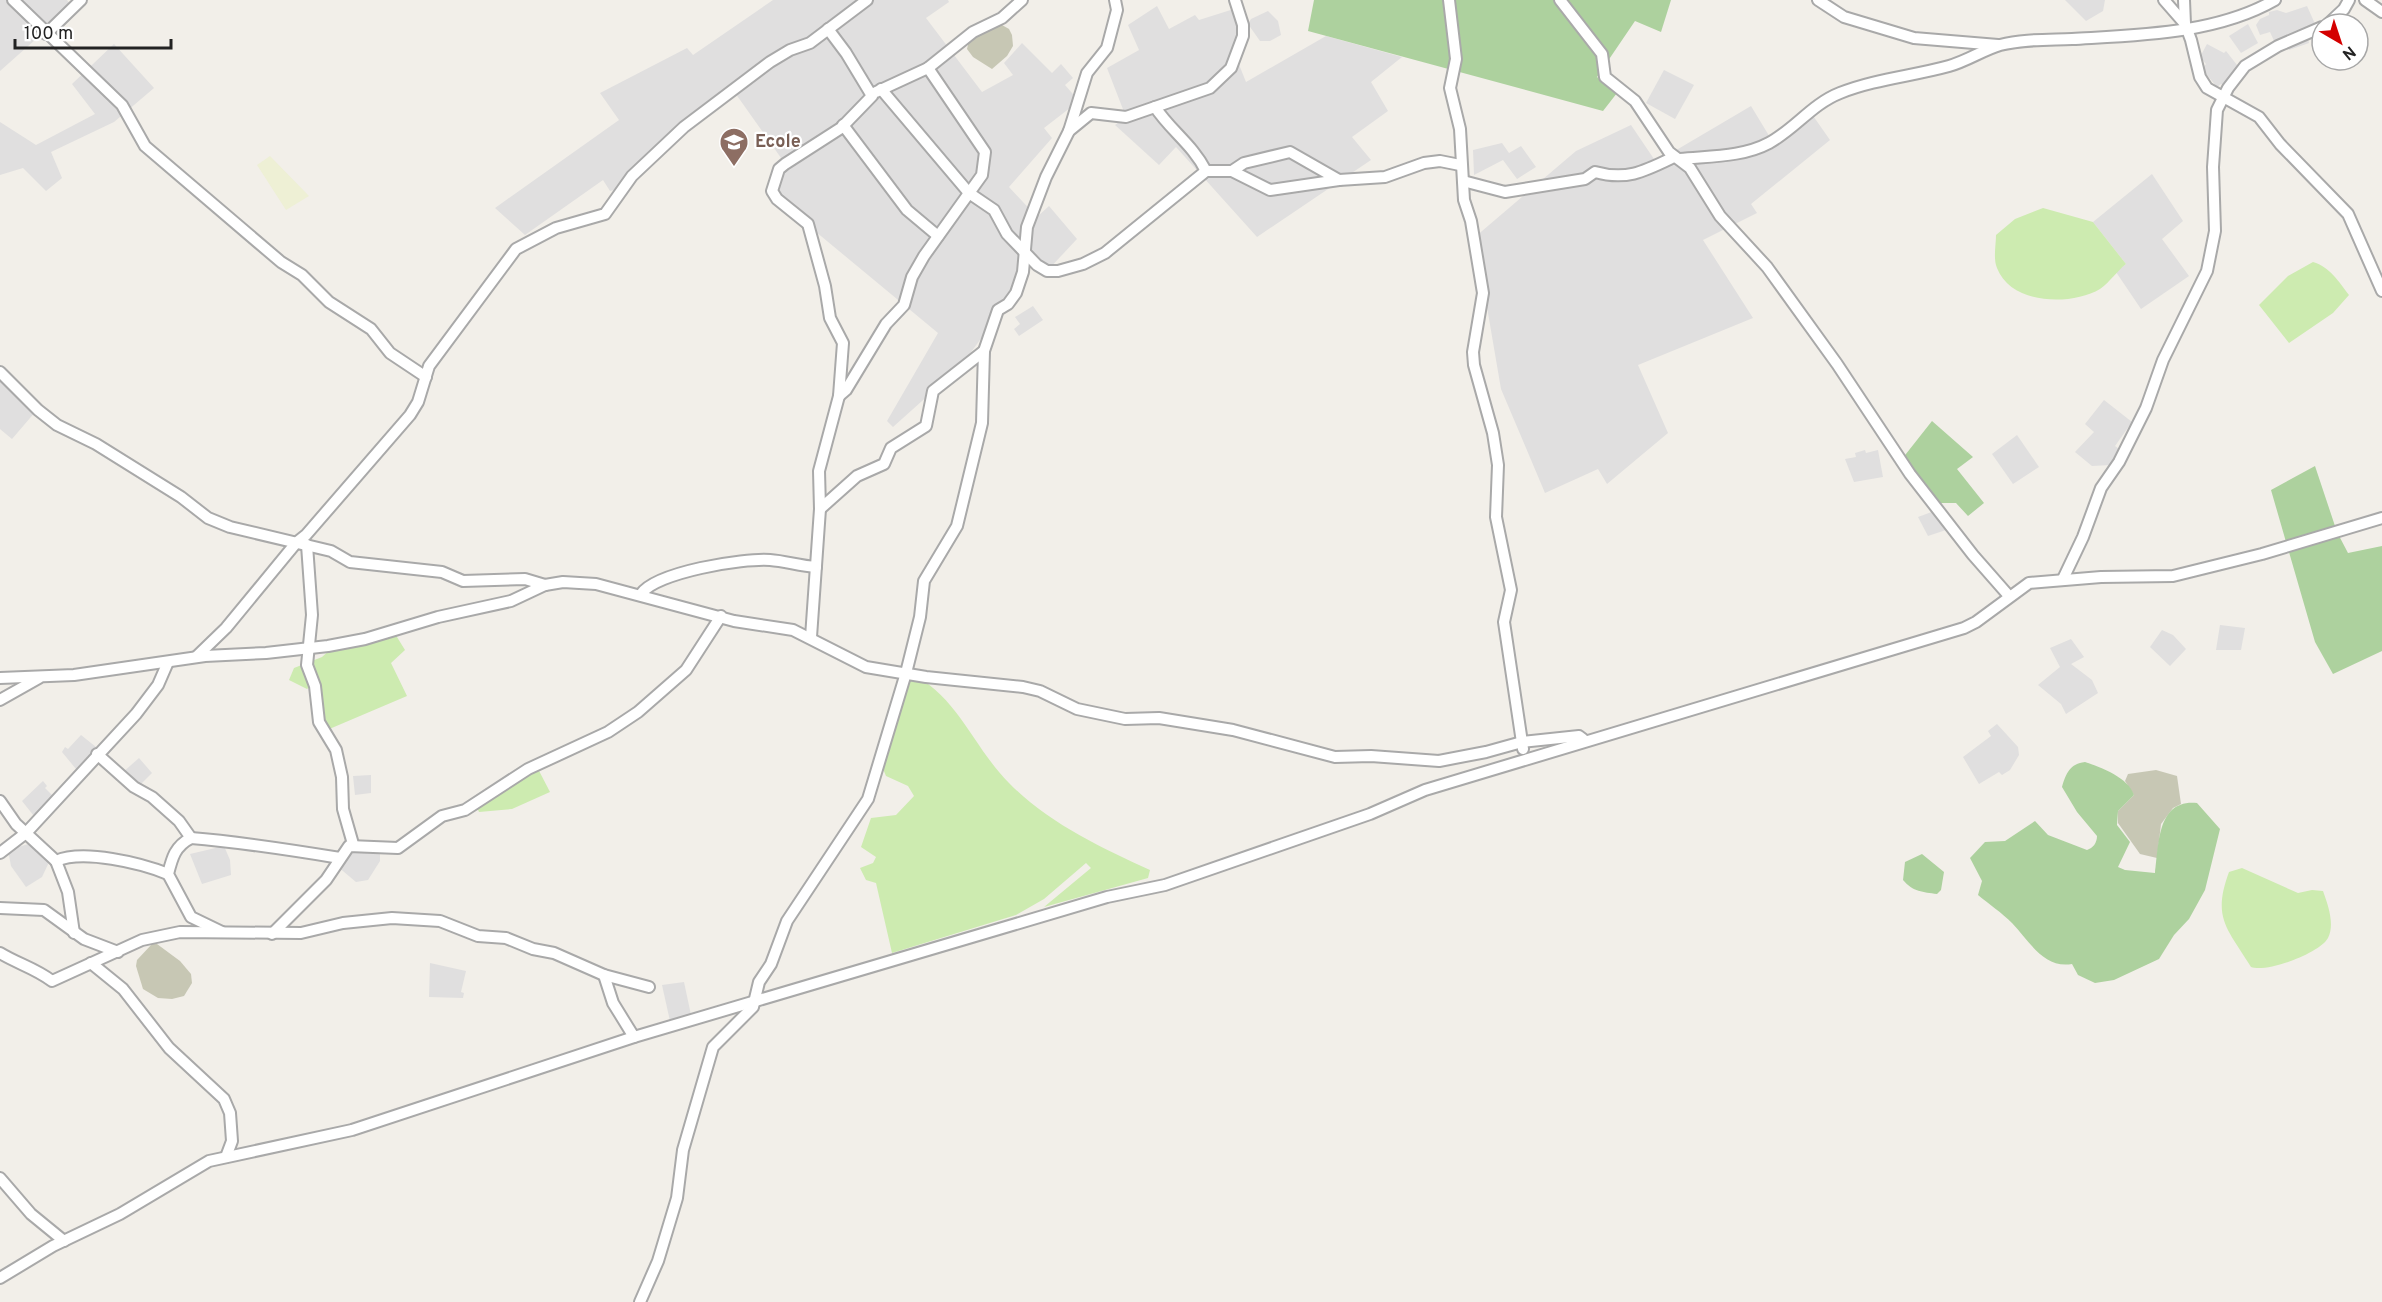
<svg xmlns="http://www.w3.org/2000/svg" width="2382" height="1302" font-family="Overpass,sans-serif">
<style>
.residential{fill:#e0dfdf}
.construction{fill:#c7c7b4}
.farmland{fill:#eef0d5}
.grass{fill:#cdebb0}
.forest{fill:#add19e}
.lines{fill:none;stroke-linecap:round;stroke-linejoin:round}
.minor-casing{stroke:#a9a9a9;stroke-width:14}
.minor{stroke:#fff;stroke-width:10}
.labels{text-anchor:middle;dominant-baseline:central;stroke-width:4.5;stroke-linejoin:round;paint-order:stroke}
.education-label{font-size:18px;font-weight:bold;fill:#785e54;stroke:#fff;text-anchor:start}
</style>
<rect width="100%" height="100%" fill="#f2efe9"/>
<g class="residential">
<path d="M0 0H67L72 7 0 71Z"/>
<path d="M773 0H948L949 2 926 18 982 92 1013 75 1004 63 1022 43 1052 73 1061 64 1073 78 1065 85 1079 101 1044 128 1052 138 1009 187 1037 217 1049 206 1077 239 1047 271 1024 252 1014 294 960 367 893 427 887 421 938 333 804 222 774 190 786 165 733 90 623 188 610 191 603 180 525 235 495 208 619 120 600 93 687 48 693 55Z"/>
<path d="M2065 0H2105L2103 11 2086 21Z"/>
<path d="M1157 6 1169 29 1195 15 1199 20 1237 8 1245 28 1238 62 1246 82 1326 36 1402 57 1371 82 1388 111 1352 137 1371 160 1257 237 1176 147 1159 165 1115 125 1126 117 1107 68 1139 50 1128 25Z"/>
<path d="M2307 6 2316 26 2306 31 2309 43 2289 50 2285 39 2275 43 2270 32 2260 35 2256 25 2260 19 2269 15V12L2277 10 2286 13Z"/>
<path d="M1268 11 1278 21 1281 35 1270 41H1260L1248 24 1251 19Z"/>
<path d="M2248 24 2258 43 2241 53 2229 36Z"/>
<path d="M114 44 154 88 114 122 51 152 62 178 46 191 23 168 0 175V122L36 145 95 114 72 84Z"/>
<path d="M2207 44 2224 53 2226 51 2237 65 2235 77 2226 86 2221 84 2217 87 2202 69 2206 64 2200 57Z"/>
<path d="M1664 70 1694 85 1675 119 1646 103Z"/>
<path d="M1751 106 1771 139 1809 110 1830 140 1751 204 1757 213 1703 240 1753 318 1638 365 1668 433 1607 484 1598 469 1545 493 1501 389 1475 237 1576 151 1631 125 1656 162Z"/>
<path d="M1502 143 1509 153 1521 146 1536 167 1517 179 1503 160 1474 175 1473 150Z"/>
<path d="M2152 174 2183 221 2162 239 2189 276 2141 309 2116 272 2126 264 2093 222Z"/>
<path d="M1033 306 1043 320 1019 336 1014 329 1020 324 1015 317Z"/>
<path d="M0 373 36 411 12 439 0 429Z"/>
<path d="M2104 400 2132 422 2115 446 2123 452 2111 465 2092 466 2075 452 2094 432 2085 424Z"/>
<path d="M2017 435 2039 467 2013 484 1992 454Z"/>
<path d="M1865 450 1866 453 1878 450 1883 477 1854 482 1845 459 1856 457 1855 453Z"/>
<path d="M1937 510 1946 530 1928 536 1918 517Z"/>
<path d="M2220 625 2245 628 2241 650H2216Z"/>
<path d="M2162 630 2173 635 2186 649 2170 666 2150 647Z"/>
<path d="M2071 639 2084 657 2071 664 2092 680 2098 693 2066 714 2061 704 2038 685 2060 667 2050 648Z"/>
<path d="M1997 724 2018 747 2019 755 2010 770 2002 775 1999 772 1979 784 1963 757 1991 736 1988 731Z"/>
<path d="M81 735 96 747 76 769 62 752 65 747 68 749Z"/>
<path d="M139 758 152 773 138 787 122 773Z"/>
<path d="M371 775V793L355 795 353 776Z"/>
<path d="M43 781 47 786 45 788 56 799 34 816 22 801Z"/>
<path d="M35 842 51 858 42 877 26 887 11 866 8 850Z"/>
<path d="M224 846 230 860 231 875 202 884 190 854Z"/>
<path d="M350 846 380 850V861L368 880 356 882 337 866Z"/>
<path d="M430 963 466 971 461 992 464 993 463 998 429 997Z"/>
<path d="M684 982 691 1015 670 1021 662 985Z"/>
</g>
<g class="construction">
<path d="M991 24 1002 25 1009 29 1012 35 1013 46 1007 56 992 69 973 57 967 49 969 40Z"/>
<path d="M2156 770 2177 776 2181 804 2173 808 2161 824 2157 858 2140 854 2118 823V811L2134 795 2125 781 2128 774Z"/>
<path d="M152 944H157L180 961 191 974 192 983 184 996 172 999 158 998 143 989 136 966 137 960Z"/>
</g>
<path class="farmland" d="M270 156 309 196 286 210 257 165Z"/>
<g class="grass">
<path d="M2043 208 2093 222 2126 264C2117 271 2110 282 2100 289 2071 306 2011 305 1997 268 1993 259 1996 244 1996 235L2015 219Z"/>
<path d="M2313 262C2330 267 2339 282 2349 295L2333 313 2289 343 2259 305 2288 276Z"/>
<path d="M392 629 405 650 391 663 407 696 327 730 322 721 316 682 307 689 289 680 294 668 322 657 331 649Z"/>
<path d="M908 672C957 694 973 747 1009 783 1047 822 1101 848 1150 870L1148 878 1044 907 1091 868 1086 863 1044 899 1016 915 892 953 876 883 866 880 860 868 873 863 876 857 861 847 871 818 896 815 914 796 908 786 886 776 879 759Z"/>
<path d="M536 765 550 792 512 809 479 812 475 803Z"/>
<path d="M2242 868 2298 893 2312 890 2323 891C2328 905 2335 924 2328 938 2320 953 2267 973 2251 967 2227 928 2212 918 2229 872Z"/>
</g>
<g class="forest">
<path d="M1314 0H1671L1661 32 1635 21 1597 77 1617 93 1603 111 1308 31Z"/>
<path d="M1932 421 1973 457 1957 469 1984 503 1968 516 1956 503H1936L1902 459Z"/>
<path d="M2315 466 2337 532 2348 553 2382 546V651L2333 674 2315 642 2271 490Z"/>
<path d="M2085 762C2101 767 2129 778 2134 795L2118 811 2117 825 2130 842 2118 867 2125 870 2155 873C2159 844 2157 799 2197 803L2220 829 2205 890 2189 919 2174 935 2159 959 2114 980 2095 983 2078 975 2072 964C2044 969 2029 941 2012 923 2002 913 1989 904 1978 895L1982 881 1970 858 1985 842 2005 841 2035 821 2048 835 2087 850C2093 848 2097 843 2097 836L2077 812 2062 787C2066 773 2070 764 2085 762Z"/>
<path d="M1922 854 1944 872 1941 890 1937 894C1923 892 1913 892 1903 880L1905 862Z"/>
</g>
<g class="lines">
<g class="minor-casing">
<g id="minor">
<path d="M13 0 122 105 145 146 281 262 302 275 329 302 371 329 390 353 426 377"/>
<path d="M1449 0 1456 59 1450 88 1460 129 1464 200 1471 221 1483 293 1473 352 1474 365 1493 433 1498 465 1496 517 1511 590 1504 622 1523 749"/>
<path d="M1560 0 1602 54 1605 77 1635 101 1669 152 1690 168 1720 216 1767 267 1837 364 1910 474 1973 555 2009 596"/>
<path d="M1818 0 1844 17 1914 38 1998 45"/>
<path d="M2164 0 2185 24 2191 40 2200 77 2207 88 2259 117 2280 144 2348 214 2382 291"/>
<path d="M2184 0 2185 24"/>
<path d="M2365 0 2382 12"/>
<path d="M2328 24 2344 9 2349 0"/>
<path d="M46 34 81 0"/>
<path d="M881 89 969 193 994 210 1007 234 1037 265 1047 271H1058L1083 264 1105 253 1206 171"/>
<path d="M876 92 928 68 973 32 1002 18 1022 0"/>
<path d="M1155 107 1210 88 1231 68 1243 36V25L1235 0"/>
<path d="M843 125 907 210 938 236"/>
<path d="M1069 131 1087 73 1107 48 1117 10 1115 0"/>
<path d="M1680 159C1710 156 1743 157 1769 143 1795 129 1812 104 1840 93 1875 79 1913 76 1949 66 1967 61 1983 50 2000 45 2023 39 2048 40 2072 39 2139 35 2216 34 2275 0"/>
<path d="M1232 171 1244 163 1290 152 1339 180"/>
<path d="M1463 181 1505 192 1585 179 1595 172C1627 181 1645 171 1674 157"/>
<path d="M0 372 38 410 57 425 96 444 181 497 208 518 230 527 331 551 350 562 442 572 463 581 525 579 545 585"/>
<path d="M839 396 846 390 886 324 904 305 912 277 924 256 982 175 985 152 928 68"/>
<path d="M820 509 857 476 884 464 891 448 926 426 933 391 984 351"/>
<path d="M307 545 312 615 307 665 315 686 319 722 336 750 342 777 343 809 353 844"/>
<path d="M2063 579 2083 537 2101 488 2119 462 2146 408 2163 360 2207 271 2215 231 2213 167 2217 110 2228 88 2245 66 2278 46 2322 27"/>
<path d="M641 594C656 572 743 558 770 560 785 561 800 566 816 567"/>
<path d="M811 637 820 509 819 471 839 396 843 343 830 318 825 286 808 224 777 199 772 191 779 169 785 164 841 128 872 96 846 53 828 29"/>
<path d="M196 657 226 628 296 543 306 535 410 415 418 402 429 366 516 249 556 228 605 214 632 176 684 127 770 62 790 50 810 43 867 0"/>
<path d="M0 678 74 675 205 656 266 653 328 646 365 639 438 617 511 601 545 585 563 582 596 584 734 621 793 630 866 667 926 677 1023 687 1040 691 1077 709 1125 719 1159 718 1233 730 1335 757 1371 756 1439 761 1486 752 1522 742 1579 736 1583 739"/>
<path d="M0 700 39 678"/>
<path d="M97 754 134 787 152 797 179 821 191 838C175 846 172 858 168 874L191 917 222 932"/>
<path d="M0 801 16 824 56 861C83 849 141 863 168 874"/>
<path d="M191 838C241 842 291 850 340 858"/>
<path d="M0 853 26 833 136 714 158 685 168 662"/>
<path d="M56 861 68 892 74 933"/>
<path d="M0 908 44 910 84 939 118 952"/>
<path d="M272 934 326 880 349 846 398 848 442 816 465 810 528 769 608 732 638 712 686 670 721 616"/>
<path d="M0 953C18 964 35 968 52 981L142 940 180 932 301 933 343 923 392 918 440 921 478 936 506 938 533 949 554 953 604 975 649 987"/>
<path d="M91 963 123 989 169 1048 224 1099 230 1113 232 1141 226 1157"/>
<path d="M604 975 613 1003 634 1037"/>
<path d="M0 1178 31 1214 64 1241"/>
<path d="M0 1278 53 1246 120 1214 209 1161 352 1130 634 1037 1107 897 1165 885 1370 814 1425 790 1964 628 1976 622 2029 583 2101 577 2173 576 2262 554 2382 518"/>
<path d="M640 1302 658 1261 677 1198 683 1150 713 1047 753 1007 759 982 771 964 787 921 868 799 906 673 920 617 924 581 957 526 982 423 984 351 998 310 1008 304 1016 293 1023 272 1027 227 1046 177 1069 131 1091 113 1126 117 1155 107C1170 130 1193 145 1206 171H1232L1270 190 1339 180 1385 177 1424 163 1440 161 1460 165"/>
</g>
</g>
<use href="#minor" class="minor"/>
</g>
<defs>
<g id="school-pin" transform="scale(1.5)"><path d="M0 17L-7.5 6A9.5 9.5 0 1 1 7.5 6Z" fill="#8d6e63" stroke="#fff"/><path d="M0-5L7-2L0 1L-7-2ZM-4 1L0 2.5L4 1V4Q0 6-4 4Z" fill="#fff"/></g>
</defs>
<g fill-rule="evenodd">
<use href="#school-pin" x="734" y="142"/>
</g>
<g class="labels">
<g class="education-label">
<text x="755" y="142">Ecole</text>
</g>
</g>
<g transform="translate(2340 42) rotate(141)"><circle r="28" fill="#ffffff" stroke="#a7a7a7" stroke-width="1.5"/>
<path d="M0-4.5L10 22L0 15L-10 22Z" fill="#d40000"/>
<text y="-9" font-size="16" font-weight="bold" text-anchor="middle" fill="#222222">N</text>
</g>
<path d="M15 39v9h156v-9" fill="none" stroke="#222222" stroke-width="3"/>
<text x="24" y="39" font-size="18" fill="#222222" stroke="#ffffff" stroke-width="4.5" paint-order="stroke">100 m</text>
</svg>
